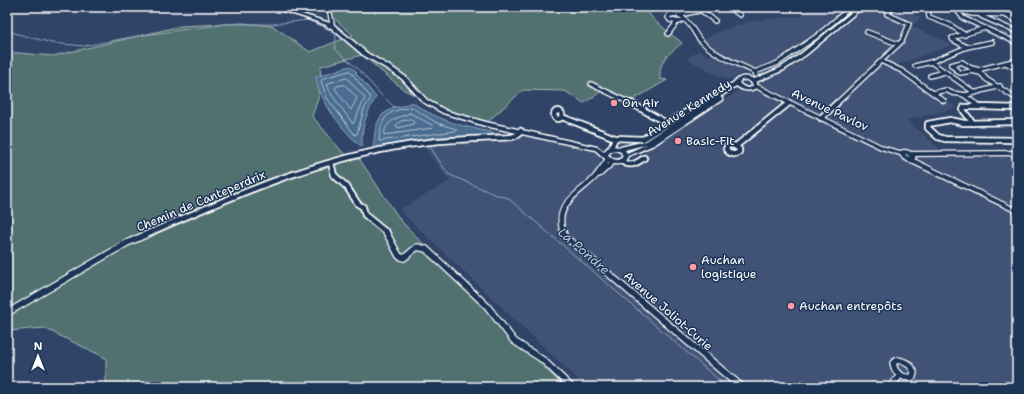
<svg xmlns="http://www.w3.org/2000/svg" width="1024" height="394" font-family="'Shantell Sans',sans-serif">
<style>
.built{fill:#415276}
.green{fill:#517171;stroke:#a8b8b8}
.water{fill:#496c90;stroke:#92a7bc}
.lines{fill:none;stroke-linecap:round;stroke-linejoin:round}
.shore{stroke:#b6c4d3;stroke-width:1}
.stream{stroke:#92a7bc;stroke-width:1}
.minor-far2-casing{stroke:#fff;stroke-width:6}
.minor-far1-casing{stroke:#fff;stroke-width:8}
.minor-casing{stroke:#fff;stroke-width:8}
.tertiary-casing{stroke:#fff;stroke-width:2.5}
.secondary-casing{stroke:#fff;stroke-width:3}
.minor-far2{stroke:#1d3557;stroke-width:3.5}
.minor-far1{stroke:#1d3557;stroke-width:4.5}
.minor{stroke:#1d3557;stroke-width:5.5}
.tertiary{fill:#1d3557;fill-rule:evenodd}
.secondary{fill:#1d3557;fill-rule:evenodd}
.poi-dot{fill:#ff9aa2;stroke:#1d3557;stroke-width:1.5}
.labels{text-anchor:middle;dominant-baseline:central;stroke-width:3;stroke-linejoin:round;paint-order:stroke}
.poi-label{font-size:12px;fill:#fff;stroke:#1d3557;text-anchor:start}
.street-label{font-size:12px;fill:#fff;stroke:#1d3557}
.water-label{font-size:13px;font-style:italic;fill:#b6c4d3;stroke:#1d3557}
</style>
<rect width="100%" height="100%" fill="#304468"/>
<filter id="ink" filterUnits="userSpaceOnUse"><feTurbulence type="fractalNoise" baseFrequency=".025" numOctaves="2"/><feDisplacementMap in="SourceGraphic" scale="8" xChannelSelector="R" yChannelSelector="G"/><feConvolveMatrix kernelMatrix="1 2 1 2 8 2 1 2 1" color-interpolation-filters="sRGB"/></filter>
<g filter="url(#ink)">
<g class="built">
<path d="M811 7H848L810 39 777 62 755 70 716 52 702 40 726 29 751 21 801 16Z"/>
<path d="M867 7H920L914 14 921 18 911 26 952 45 896 65 956 108 907 120 949 157 1017 155V387H586L399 210 450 181 423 146 530 137 600 154V161L621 168 738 91 798 64Z"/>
<path d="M698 51 709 56 713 54 748 71 727 80 687 59Z"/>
</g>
<path class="green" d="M321 7H644L654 20 682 43C668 55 659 59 660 79L667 80 631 101 605 89 584 103 565 91 523 90 485 124 459 116 404 90 362 55 321 66 319 96 312 116 345 155 356 154 401 221 564 387H106V358L44 328 7 331V52L53 56 181 26 243 23 273 26 310 52 353 35Z"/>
<g class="water">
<path d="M350 66 357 72 355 73 361 79 376 97C366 114 361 127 362 147 344 132 319 101 316 77Z"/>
<path d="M412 102C440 123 471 128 505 135L437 137 373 148 376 126 382 115 394 107H400Z"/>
</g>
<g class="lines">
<g class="shore">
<path d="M350 71 371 98 364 109 357 134 355 135 327 98 321 81 322 79Z"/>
<path d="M347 78 365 98 353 124 332 95 327 85 329 83Z"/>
<path d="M345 85 357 98 351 110 335 89 337 86Z"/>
<path d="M411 107 437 123 456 129V131L379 141C380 129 382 115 395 111 400 109 405 109 411 107Z"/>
<path d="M410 113 432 125 433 128 384 135C385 120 398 118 410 113Z"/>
<path d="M410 119 414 122 413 124 398 128 396 126 399 122Z"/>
</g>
<g class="stream">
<path d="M7 13 13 7"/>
<path d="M7 31 52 43 84 46 137 36 227 24H273L308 20 328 29 336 35 335 49 358 69 382 96"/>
<path d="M386 99 394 107"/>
<path d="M429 145 448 174 494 194 508 198 727 387"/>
</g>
<g class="minor-far2-casing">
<g id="minor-far2">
<path d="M329 7 332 24 329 26"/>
<path d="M728 7 740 15"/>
<path d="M934 7 928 10 929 17 950 25 965 35"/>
<path d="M946 7 972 14 1013 15"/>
<path d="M1008 7 1002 11 1003 14 1017 21"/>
<path d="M968 9 973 7"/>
<path d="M670 11 671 13 668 17 670 20 679 22 684 19C681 14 676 14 670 15"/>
<path d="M702 11 715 21"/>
<path d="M959 13 963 18 1017 43"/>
<path d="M680 15 717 7"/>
<path d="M981 16 1017 32"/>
<path d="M684 19C693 26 694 34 701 41 716 56 736 63 755 72L756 75"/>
<path d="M867 32 898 44"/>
<path d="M668 34 677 22"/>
<path d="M967 47 953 40 952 38 985 28"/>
<path d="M1017 60 981 69 979 71 986 79 1017 99"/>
<path d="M881 61 902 71 944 101"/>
<path d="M1006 63 1017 69"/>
<path d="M915 66 931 62"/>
<path d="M980 70 971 68 962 62 951 65 960 73 972 71 980 73"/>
<path d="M755 72 778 63 817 36 851 7"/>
<path d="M930 76 944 72"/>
<path d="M591 84 632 104"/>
<path d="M933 93 946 90 952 93 966 95 1000 86"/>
<path d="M975 93 931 62 967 47 992 42"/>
<path d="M964 95 976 104"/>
<path d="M699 104 726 87 734 85"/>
<path d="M788 104 789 103"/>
<path d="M836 104 902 41 909 24 887 14 893 7"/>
</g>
</g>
<g class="minor-far1-casing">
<g id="minor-far1">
<path d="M631 103 668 124"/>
<path d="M974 103 980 107 1017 108"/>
<circle cx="558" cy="115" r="4"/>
<path d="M562 117 615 138 611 148"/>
<path d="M821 118 837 103"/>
<path d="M1017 122 964 123 950 120 928 124V128L938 137 945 139 1017 140"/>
<path d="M973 123 963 110 964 107H979"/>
<path d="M615 138 643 139 701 103"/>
<path d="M728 145H733L739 149V152C734 156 729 154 726 149Z"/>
<path d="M736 146 789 103"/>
<path d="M621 161C630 167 636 164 644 158"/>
<path d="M331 163 334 175 347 187 358 204 363 207 365 215 387 233"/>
<path d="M149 233C239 193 331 153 430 142 457 139 485 139 512 137L518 135 521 131"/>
</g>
</g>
<g class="minor-casing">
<g id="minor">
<path d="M386 232 399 256 404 258 417 247 426 249 487 306 514 341 543 360 571 387"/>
<path d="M7 313 127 243 152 232"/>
<path d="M897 360C905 361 911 364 914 372L913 377C903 379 895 374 893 363Z"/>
<path d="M891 387 900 375"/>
</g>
</g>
<g class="tertiary-casing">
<g id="tertiary">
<path d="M754 85H758L885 147 900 151C903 149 908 150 911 152L1017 151V155L915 156 916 158 914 159 1017 209V213L903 159 900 155 881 149 761 91 754 87ZM905 154H906L910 157 907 156Z"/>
<path d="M608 157 611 159 607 165 613 160 616 162 615 163 601 176 598 177C586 191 559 203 564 226 565 229 566 232 567 235L744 385 745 387H736L563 238C548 205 574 196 593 176 598 170 602 164 606 158Z"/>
</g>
</g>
<g class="secondary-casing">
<path id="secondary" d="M268 7H275L302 14 333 24 367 53 393 68 406 77 427 100 447 111 486 122 597 147 604 152 607 148C611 147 616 146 620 147L646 141 726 89C736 81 740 72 754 79L780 68 802 53 858 7H863L806 55 784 70 756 82 758 86C752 93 743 91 736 86L720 97 722 98V100L654 145 628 156C627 159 625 161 622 163 611 168 603 156 595 150L485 126 443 113 423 102 402 79 389 70 363 55 329 26 300 16ZM741 80C746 79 751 80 753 86 748 90 743 87 739 83ZM647 144 627 153 625 150ZM616 150 621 152 623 157 618 160 613 159 608 155 611 151Z"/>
</g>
<use href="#minor-far2" class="minor-far2"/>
<use href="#minor-far1" class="minor-far1"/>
<use href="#minor" class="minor"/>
<use href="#tertiary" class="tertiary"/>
<use href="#secondary" class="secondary"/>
</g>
</g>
<g class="poi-dot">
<circle cx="614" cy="103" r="4"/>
<circle cx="678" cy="141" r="4"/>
<circle cx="693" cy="267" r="4"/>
<circle cx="791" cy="306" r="4"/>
</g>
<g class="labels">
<g class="poi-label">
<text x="622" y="103">On Air</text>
<text x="686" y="141">Basic-Fit</text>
<text x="701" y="260">Auchan<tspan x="701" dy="14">logistique</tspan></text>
<text x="799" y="306">Auchan entrepôts</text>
</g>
<g class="street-label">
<text transform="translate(689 108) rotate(-32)">Avenue Kennedy</text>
<text transform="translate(830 110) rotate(25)">Avenue Pavlov</text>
<text transform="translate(201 201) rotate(-23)">Chemin de Canteperdrix</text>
<text transform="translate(668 311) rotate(41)">Avenue Joliot-Curie</text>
</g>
<g class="water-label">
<text transform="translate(584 251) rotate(41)">La Pondre</text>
</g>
</g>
<rect width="1024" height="394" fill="none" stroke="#1d3557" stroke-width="24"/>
<rect x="12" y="12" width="1000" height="370" fill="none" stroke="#fff" stroke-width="1.5" filter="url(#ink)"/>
<g transform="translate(38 356)" stroke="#1d3557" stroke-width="3" paint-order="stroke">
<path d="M0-3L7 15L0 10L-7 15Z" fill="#ffffff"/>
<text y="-6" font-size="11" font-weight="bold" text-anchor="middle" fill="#ffffff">N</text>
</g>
</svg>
